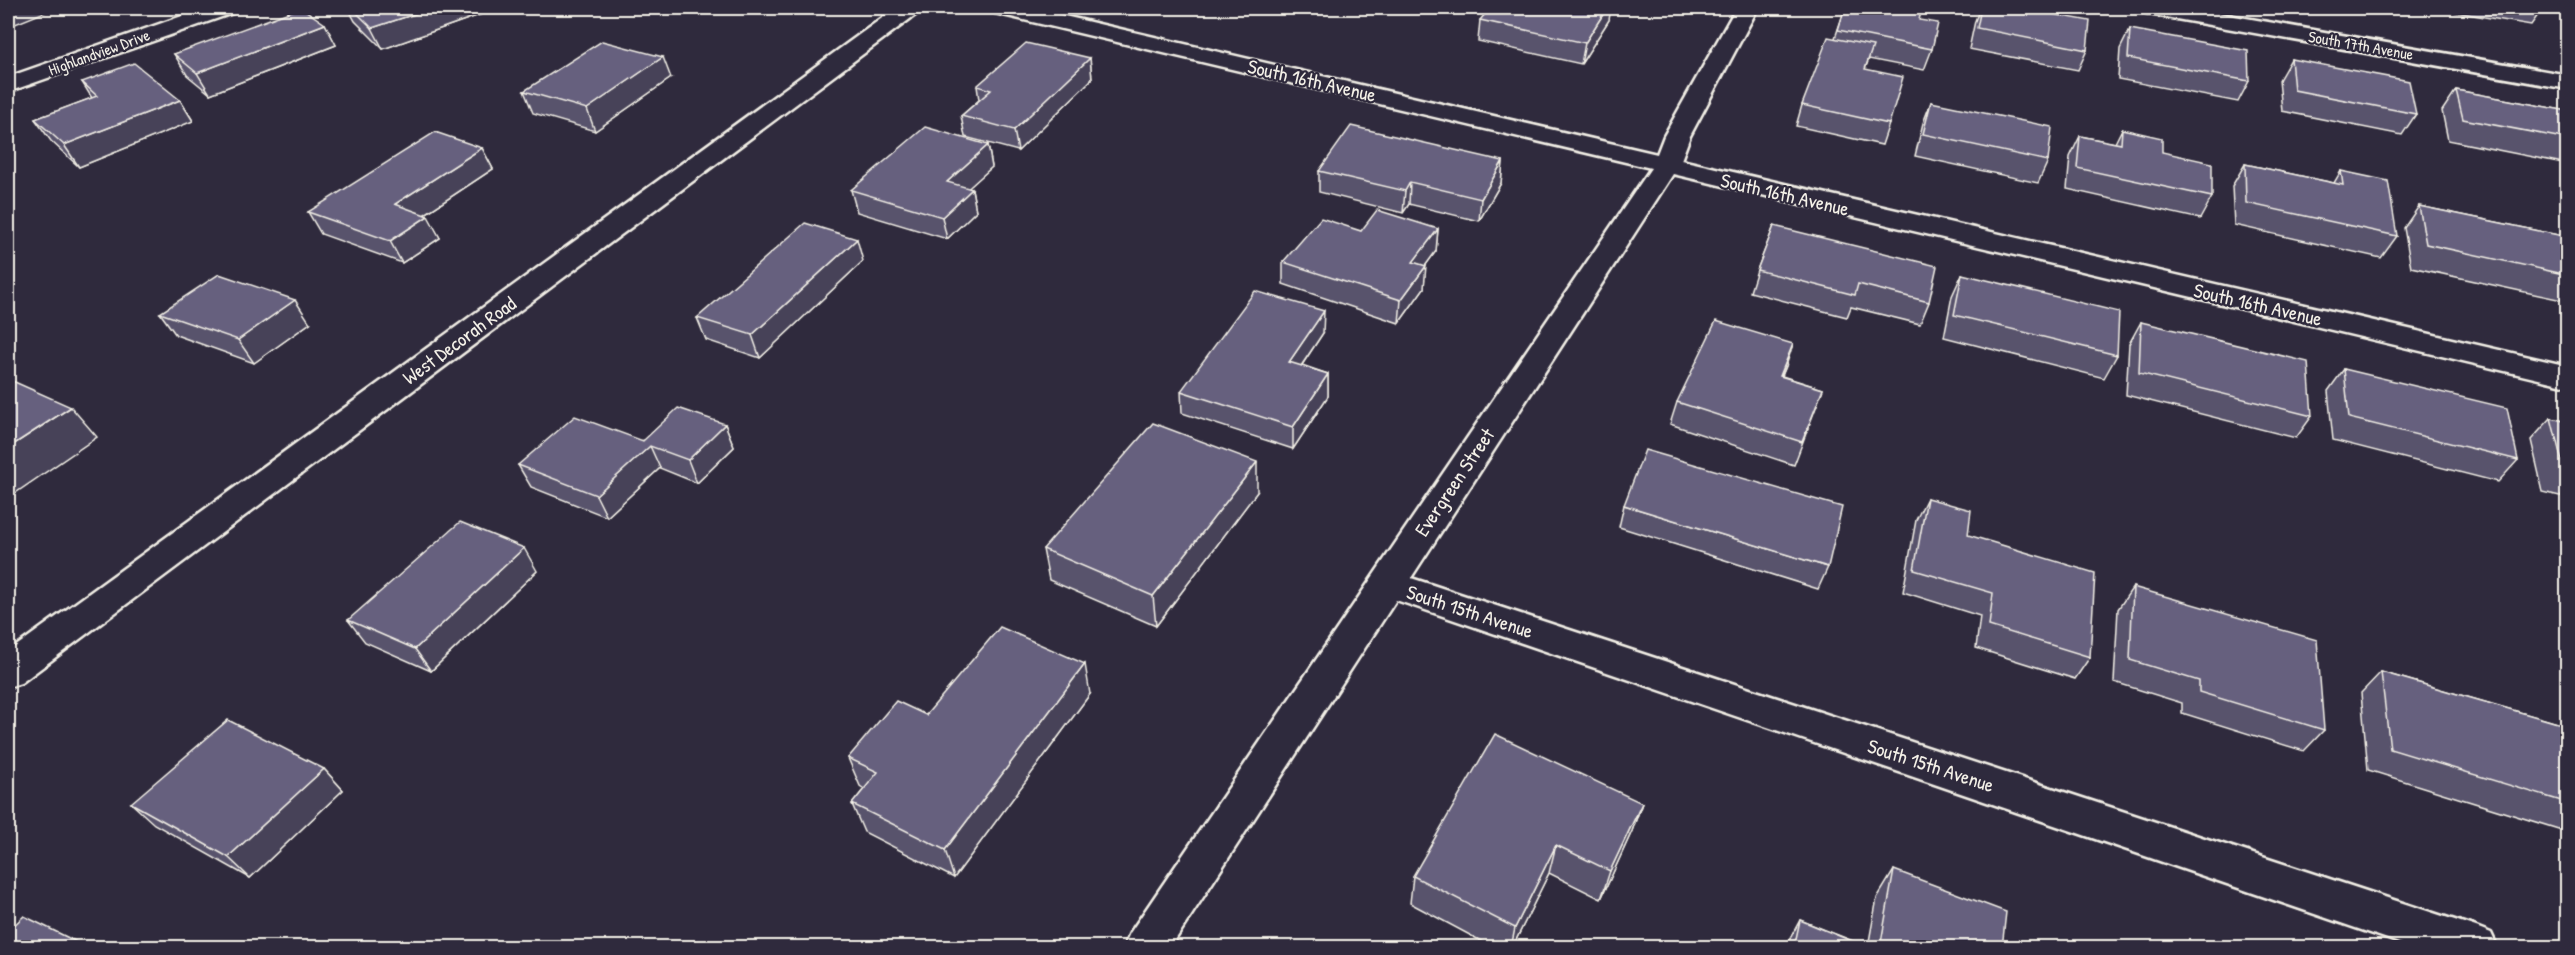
<svg xmlns="http://www.w3.org/2000/svg" width="2575" height="955" font-family="'Patrick Hand',sans-serif">
<style>
.lines{fill:none;stroke-linecap:round;stroke-linejoin:round}
.minor-casing{stroke:#f4f1e8;stroke-width:5}
.tertiary-casing{stroke:#f4f1e8;stroke-width:5}
.minor{fill:#2f2a3d;fill-rule:evenodd}
.tertiary{fill:#2f2a3d;fill-rule:evenodd}
.wall{fill:#58536c;stroke:#f4f1e8;stroke-width:1.5}
.shaded-wall{fill:#474358;stroke:#f4f1e8;stroke-width:1.5}
.building{fill:#66607e;stroke:#f4f1e8;stroke-width:1.5}
.labels{text-anchor:middle;dominant-baseline:central;stroke-width:4.5;stroke-linejoin:round;paint-order:stroke}
.far-street-label{font-size:16px;fill:#f4f1e8;stroke:#2f2a3d}
.street-label{font-size:20px;fill:#f4f1e8;stroke:#2f2a3d}
</style>
<rect width="100%" height="100%" fill="#2f2a3d"/>
<filter id="ink" filterUnits="userSpaceOnUse"><feTurbulence type="fractalNoise" baseFrequency=".0167" numOctaves="2"/><feDisplacementMap in="SourceGraphic" scale="12" xChannelSelector="R" yChannelSelector="G"/><feConvolveMatrix kernelMatrix="1 2 1 2 8 2 1 2 1" color-interpolation-filters="sRGB"/></filter>
<g filter="url(#ink)">
<g class="lines">
<g class="minor-casing">
<g id="minor">
<path d="M205 8H236L233 13 8 92V77Z"/>
<path d="M992 8H1030L1657 154 1664 136 1736 8H1758L1690 136 1681 160 2568 366V386L1673 174 1411 578 2476 927 2491 933 2498 948H2414L1396 600 1170 948H1123L1130 933 1651 168 1003 15 995 13Z"/>
<path d="M2143 8H2189L2568 75V89L2154 15 2146 13Z"/>
</g>
</g>
<g class="tertiary-casing">
<path id="tertiary" d="M896 8H921L918 13 21 683 8 687V652Z"/>
</g>
<use href="#minor" class="minor"/>
<use href="#tertiary" class="tertiary"/>
</g>
<g class="wall">
<path d="M348 8H483L485 13 383 49 355 21Z"/>
<path d="M1845 8 1866 12 1919 20 1932 49 1924 70 1869 59 1865 69 1889 124 1882 145 1796 126 1802 105 1835 38Z"/>
<path d="M1980 8H2020L2087 50 2078 70 1969 49 1975 21Z"/>
<path d="M2432 8H2543L2531 25Z"/>
<path d="M2560 8H2568V27Z"/>
<path d="M1480 20H1609L1581 64 1478 41Z"/>
<path d="M325 24 336 45 210 94 187 75 174 54Z"/>
<path d="M2130 29 2249 81 2238 102 2118 79 2120 49Z"/>
<path d="M1090 58 1092 79 1018 151 965 137 961 116 979 100 977 86Z"/>
<path d="M2291 59 2416 114 2402 135 2282 111 2279 80Z"/>
<path d="M671 78 595 131 533 113 524 91Z"/>
<path d="M82 82 180 100 193 121 79 167 51 141 35 119 92 98Z"/>
<path d="M2456 90 2568 111V164L2448 140 2442 111Z"/>
<path d="M1931 102 2048 161 2038 183 1915 156 1923 123Z"/>
<path d="M2122 129 2162 152 2212 197 2200 219 2067 189 2070 157 2080 136 2115 143Z"/>
<path d="M988 145 992 167 968 188 972 189 976 211 947 239 857 212 851 190Z"/>
<path d="M482 148 493 169 425 214 440 238 402 263 321 234 308 212Z"/>
<path d="M1503 161 1501 183 1479 221 1409 204 1403 213 1319 192V171Z"/>
<path d="M2245 164 2334 183 2341 171 2397 236 2381 258 2234 225 2232 186Z"/>
<path d="M2419 206 2568 237V293L2562 300 2411 267 2404 228Z"/>
<path d="M1774 226 1929 302 1920 324 1851 307 1847 317 1750 292 1757 270Z"/>
<path d="M1438 229 1436 251 1425 266 1424 288 1399 323 1283 284V262L1361 231Z"/>
<path d="M863 261 760 358 706 340 697 318Z"/>
<path d="M1962 274 2117 355 2104 378 1944 337 1952 296Z"/>
<path d="M160 313 310 323 254 363 176 335Z"/>
<path d="M2141 322 2312 416 2296 438 2126 395 2129 344Z"/>
<path d="M1323 333 1302 365 1328 374V396L1293 449 1182 413 1181 391Z"/>
<path d="M1786 366 1782 376 1823 389 1794 465 1670 424 1677 402Z"/>
<path d="M2344 369 2518 460 2498 482 2333 440 2328 391Z"/>
<path d="M2551 418 2568 422V498L2543 492 2531 440Z"/>
<path d="M725 424 734 447 697 483 660 468 607 517 531 487 518 465Z"/>
<path d="M1257 492 1156 626 1049 580 1043 549Z"/>
<path d="M1927 498 1968 535 2090 657 2075 679 1976 648 1980 616 1903 592 1916 520Z"/>
<path d="M1624 505 1828 567 1818 589 1619 527Z"/>
<path d="M537 571 431 671 365 642 348 620Z"/>
<path d="M2133 587 2324 730 2304 751 2182 713V703L2114 682 2118 609Z"/>
<path d="M2381 672 2568 726V832L2368 770 2361 693Z"/>
<path d="M1090 694 954 878 864 832 852 804 864 789 860 786 848 758 926 715Z"/>
<path d="M324 769 343 790 250 878 154 824 131 803Z"/>
<path d="M1642 803 1632 831 1601 899 1549 873 1512 948H1494L1410 903 1413 876Z"/>
<path d="M1894 870 2002 948H1785L1800 920 1868 947 1877 898Z"/>
</g>
<g class="shaded-wall">
<path d="M8 8H42L45 12 8 27Z"/>
<path d="M433 8H483L485 13 383 49 372 28Z"/>
<path d="M1607 8H1611L1609 20 1581 64 1585 43Z"/>
<path d="M325 24 336 45 210 94 197 73Z"/>
<path d="M663 57 671 78 595 131 587 109Z"/>
<path d="M1090 58 1092 79 1018 151 1014 130Z"/>
<path d="M180 100 193 121 79 167 64 145Z"/>
<path d="M988 145 992 167 951 204 947 182Z"/>
<path d="M482 148 493 169 407 226 395 204Z"/>
<path d="M1503 161 1501 183 1479 221 1481 199Z"/>
<path d="M1410 182 1409 204 1403 213 1405 191Z"/>
<path d="M972 189 976 211 947 239 942 217Z"/>
<path d="M428 216 440 238 402 263 390 241Z"/>
<path d="M1438 229 1436 251 1412 284 1413 262Z"/>
<path d="M857 239 863 261 760 358 752 335Z"/>
<path d="M1426 266 1424 288 1399 323 1401 300Z"/>
<path d="M295 300 310 323 254 363 238 340Z"/>
<path d="M1324 311 1323 333 1289 384V362Z"/>
<path d="M1793 344 1786 366 1772 398 1780 376Z"/>
<path d="M1328 374V396L1293 449V427Z"/>
<path d="M71 407 97 437 8 498V448Z"/>
<path d="M725 424 734 447 697 483 688 460Z"/>
<path d="M650 446 660 468 607 517 596 495Z"/>
<path d="M1257 462V492L1156 626 1153 596Z"/>
<path d="M524 548 537 571 431 671 415 649Z"/>
<path d="M1085 664 1090 694 954 878 945 850Z"/>
<path d="M324 769 343 790 250 878 228 857Z"/>
<path d="M1642 803 1632 831 1601 899 1610 871Z"/>
<path d="M1556 845 1549 873 1512 948H1511L1515 928Z"/>
</g>
<g class="building">
<path d="M300 8H302L325 24 197 73 174 54Z"/>
<path d="M352 8H433L372 28Z"/>
<path d="M1490 8H1607L1585 43 1480 20Z"/>
<path d="M1845 8 1866 12 1867 8H1922L1919 20 1938 23 1932 49 1838 30Z"/>
<path d="M1981 8H2020L2090 21 2087 50 1977 28Z"/>
<path d="M2130 29 2248 51 2249 81 2128 58Z"/>
<path d="M1828 37 1873 46 1865 69 1903 77 1889 124 1802 105Z"/>
<path d="M602 41 663 57 587 109 524 91Z"/>
<path d="M1026 43 1090 58 1014 130 961 116 991 90 977 86Z"/>
<path d="M2291 59 2409 81 2416 114 2294 90Z"/>
<path d="M134 63 180 100 64 145 35 119 97 96 82 82Z"/>
<path d="M2456 90 2568 111V139L2463 119Z"/>
<path d="M1931 102 2052 127 2048 161 1923 134Z"/>
<path d="M1351 126 1503 161 1481 199 1410 182 1405 191 1319 171Z"/>
<path d="M925 127 988 145 947 182 972 189 942 217 851 190Z"/>
<path d="M2122 129 2162 138V152L2212 163V197L2077 168 2080 136 2121 144Z"/>
<path d="M435 132 482 148 395 204 428 216 390 241 308 212Z"/>
<path d="M2245 164 2343 185 2341 171 2388 181 2397 236 2246 203Z"/>
<path d="M2419 206 2568 237V275L2426 244Z"/>
<path d="M1377 210 1438 229 1413 262 1426 266 1401 300 1283 262 1321 218 1361 231Z"/>
<path d="M805 223 857 239 752 335 697 318Z"/>
<path d="M1774 226 1937 266 1929 302 1858 284 1855 295 1757 270Z"/>
<path d="M219 274 295 300 238 340 160 313Z"/>
<path d="M1962 274 2119 312 2117 355 1954 315Z"/>
<path d="M1255 291 1324 311 1289 362 1328 374 1293 427 1181 391Z"/>
<path d="M1716 321 1793 344 1780 376 1823 389 1802 442 1677 402Z"/>
<path d="M2141 322 2308 362 2312 416 2139 373Z"/>
<path d="M2344 369 2507 408 2518 460 2349 418Z"/>
<path d="M8 379 71 407 8 448Z"/>
<path d="M678 408 725 424 688 460 650 446 596 495 518 465 575 416 643 441Z"/>
<path d="M2551 418 2568 422V471L2564 470Z"/>
<path d="M1153 423 1257 462 1153 596 1043 549Z"/>
<path d="M1645 450 1842 507 1828 567 1624 505Z"/>
<path d="M1927 498 1971 510 1968 535 2095 573 2090 657 1989 626 1993 593 1914 570Z"/>
<path d="M460 522 524 548 415 649 348 620Z"/>
<path d="M2133 587 2317 640 2324 730 2199 692V681L2130 660Z"/>
<path d="M1000 627 1085 664 945 850 852 804 878 772 848 758 896 701 926 715Z"/>
<path d="M2381 672 2568 726V803L2390 749Z"/>
<path d="M228 720 324 769 228 857 131 803Z"/>
<path d="M1495 734 1642 803 1610 871 1556 845 1515 928 1413 876Z"/>
<path d="M1894 870 2006 912 2002 948H1880Z"/>
<path d="M24 916 89 948H8V931Z"/>
<path d="M1800 920 1869 948H1794Z"/>
</g>
</g>
<g class="labels">
<g class="far-street-label">
<text transform="translate(2361 45) rotate(10)">South 17th Avenue</text>
<text transform="translate(99 52) rotate(-20)">Highlandview Drive</text>
</g>
<g class="street-label">
<text transform="translate(1312 80) rotate(13)">South 16th Avenue</text>
<text transform="translate(1785 194) rotate(13)">South 16th Avenue</text>
<text transform="translate(2258 304) rotate(13)">South 16th Avenue</text>
<text transform="translate(459 340) rotate(-36)">West Decorah Road</text>
<text transform="translate(1454 482) rotate(-56)">Evergreen Street</text>
<text transform="translate(1470 611) rotate(18)">South 15th Avenue</text>
<text transform="translate(1931 765) rotate(18)">South 15th Avenue</text>
</g>
</g>
<rect width="2575" height="955" fill="none" stroke="#2f2a3d" stroke-width="30"/>
<rect x="15" y="15" width="2545" height="925" fill="none" stroke="#f4f1e8" stroke-width="2" filter="url(#ink)"/>
</svg>
